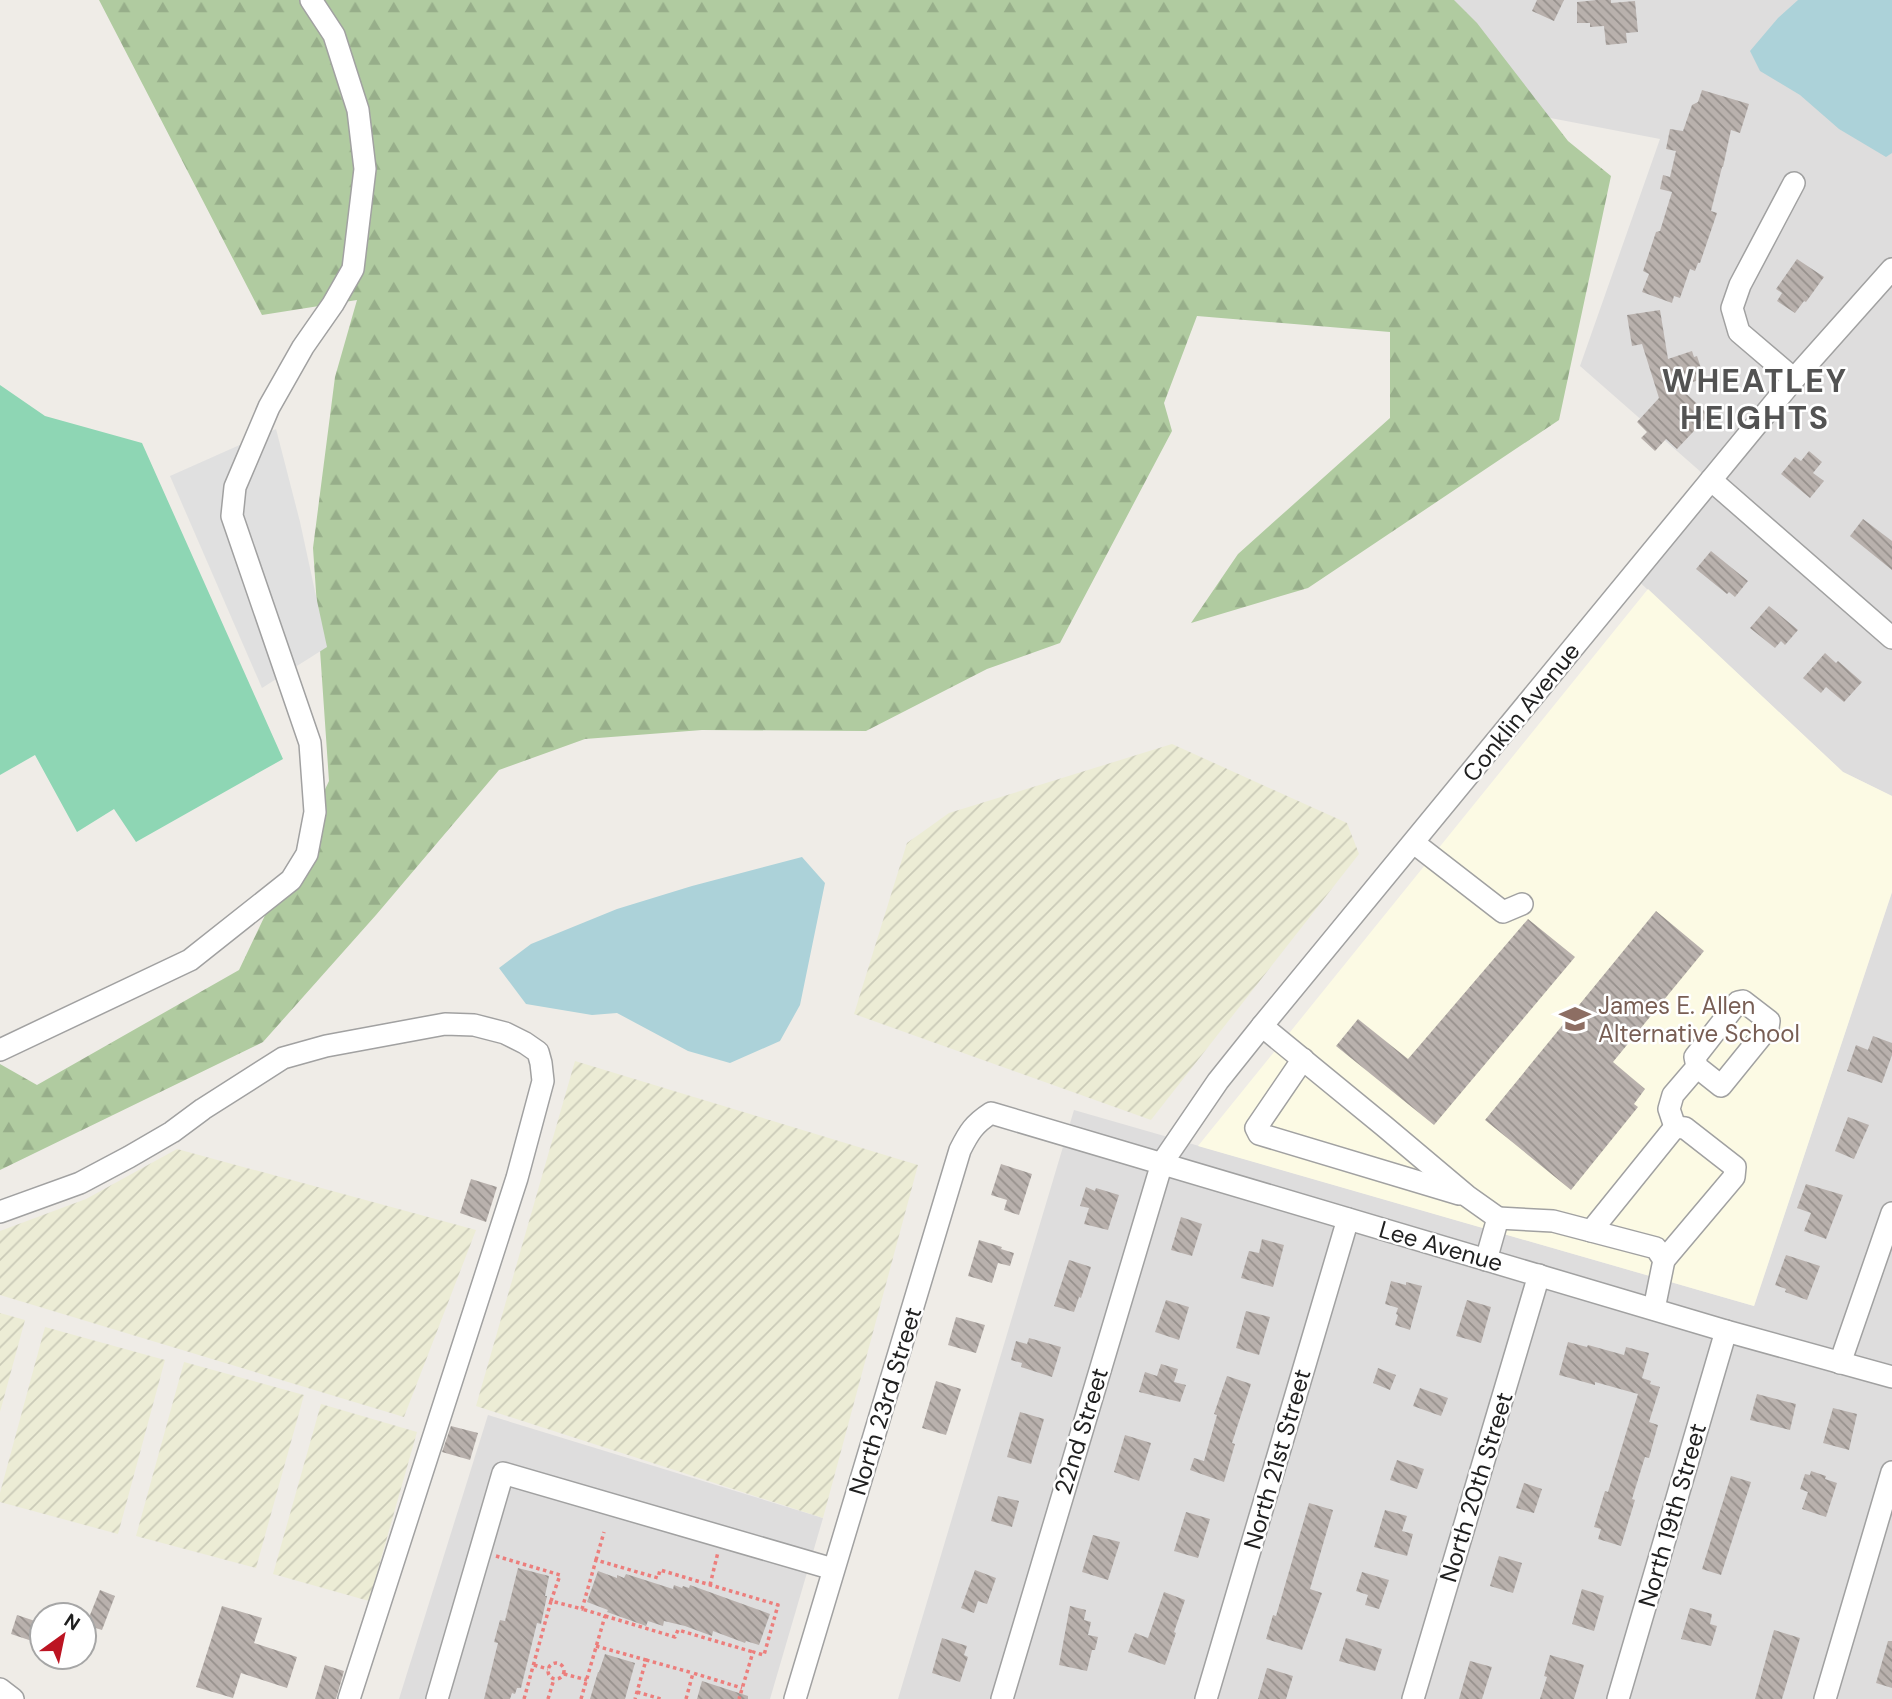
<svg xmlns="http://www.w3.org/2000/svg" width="1892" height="1699" font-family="'DM Sans',sans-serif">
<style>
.residential{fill:#dedddd}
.education{fill:#fcfae4}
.farmland{fill:url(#farmland-furrows)}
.forest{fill:url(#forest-firs)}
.pitch{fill:#8ed6b4}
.parking{fill:#e0e0e0}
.water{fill:#acd2d9}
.building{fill:url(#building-back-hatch)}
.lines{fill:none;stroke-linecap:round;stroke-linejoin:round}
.minor-casing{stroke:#a1a1a1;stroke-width:24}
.path{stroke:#ec7e7c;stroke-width:3.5;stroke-dasharray:3.5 3.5;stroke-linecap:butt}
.minor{stroke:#fff;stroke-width:21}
.labels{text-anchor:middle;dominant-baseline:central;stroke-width:5;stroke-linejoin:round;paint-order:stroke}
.street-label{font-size:24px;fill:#202020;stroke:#fff}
.education-label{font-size:24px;fill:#785e54;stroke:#fff;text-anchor:start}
.district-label{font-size:32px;font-weight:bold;letter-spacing:2px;fill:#535353;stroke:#fff}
</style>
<defs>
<pattern id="farmland-furrows" width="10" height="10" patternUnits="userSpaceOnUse" patternTransform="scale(1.75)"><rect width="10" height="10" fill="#ececd5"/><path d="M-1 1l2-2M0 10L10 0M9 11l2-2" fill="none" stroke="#cacab7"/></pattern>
<pattern id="forest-firs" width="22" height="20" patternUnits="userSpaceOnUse" patternTransform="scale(1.75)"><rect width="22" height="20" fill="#b0cba0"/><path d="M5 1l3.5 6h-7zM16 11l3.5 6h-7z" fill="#97ae8a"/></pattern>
<pattern id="building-back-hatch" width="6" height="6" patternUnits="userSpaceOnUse" patternTransform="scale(1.75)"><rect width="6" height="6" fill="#b9b1ad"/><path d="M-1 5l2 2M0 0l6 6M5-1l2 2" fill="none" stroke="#96908c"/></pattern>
</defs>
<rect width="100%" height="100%" fill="#efece7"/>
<g class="residential">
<path d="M1424 0H1892V796L1843 772 1632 575 1710 480 1580 366 1660 139 1540 116Z"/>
<path d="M1892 892V1699H898L1074 1110 1754 1306Z"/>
<path d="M488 1415 823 1518 770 1699H399Z"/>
</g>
<path class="education" d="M1648 589 1843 772 1892 796V892L1754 1306 1198 1146Z"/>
<g class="farmland">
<path d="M1172 744 1347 823 1359 854 1151 1120 854 1014 907 843 949 813Z"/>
<path d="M575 1061 918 1165 823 1518 476 1406Z"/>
<path d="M177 1149 476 1230 404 1417 0 1295V1231L86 1199Z"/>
<path d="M0 1313 25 1320 0 1412Z"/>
<path d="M45 1327 165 1360 118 1534 0 1502V1493Z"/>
<path d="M184 1362 304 1395 256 1568 136 1536Z"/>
<path d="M321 1404 417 1432 369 1601 273 1574Z"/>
</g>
<path class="forest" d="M99 0H1454L1477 23 1568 141 1611 176 1559 420 1308 588 1191 623 1238 554 1390 418V332L1197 316 1164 403 1172 431 1060 643 987 669 866 731 702 730 585 739 499 770 376 915 263 1042 0 1170V1064L37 1085 239 970 329 781 313 548 335 377 357 300 262 315Z"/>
<path class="pitch" d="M0 385 45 416 142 443 283 759 136 842 114 809 77 832 35 755 0 775Z"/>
<path class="parking" d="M276 429 300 522 327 647 262 688 170 476Z"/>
<g class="water">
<path d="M1798 0H1892V153L1886 157 1839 129 1800 95 1760 71 1750 51 1778 18Z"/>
<path d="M802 857 825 883 800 1005 780 1041 730 1063 688 1051 617 1013 592 1015 526 1004 499 968 531 944 617 909 692 886Z"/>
</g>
<g class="building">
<path d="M1537 0H1564L1554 21 1532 11Z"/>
<path d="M1597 0H1611V3L1635 1 1638 32 1626 33 1627 43 1606 45 1604 26 1590 27V23H1577V2Z"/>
<path d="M1702 90 1749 104 1740 133 1731 130 1723 167H1722L1711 211 1717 213 1700 263H1698L1695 271 1690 269 1680 298 1674 296 1672 303 1642 292 1649 274 1643 271 1656 232 1660 231 1672 192 1660 189 1663 175 1670 177 1676 151 1666 149 1670 129 1683 131 1692 105 1698 102Z"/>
<path d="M1797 259 1824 277 1806 302 1804 301 1795 313 1777 301 1782 293 1776 289Z"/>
<path d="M1660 310 1668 359 1692 351 1694 357 1697 356 1702 371 1703 379 1678 386 1709 415 1677 449 1666 439 1655 451 1641 438 1647 432 1637 422 1659 398 1642 344 1632 346 1627 315Z"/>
<path d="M1809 451 1822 462 1813 473 1824 481 1810 498 1781 474 1795 457 1801 461Z"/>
<path d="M1863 519 1892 541V570L1850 536Z"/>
<path d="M1711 551 1748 581 1735 597 1729 592 1727 594 1696 569Z"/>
<path d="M1769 606 1798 630 1785 645 1781 641 1775 648 1750 628Z"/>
<path d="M1825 653 1836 663 1838 661 1862 682 1844 702 1826 687 1821 693 1803 678Z"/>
<path d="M1656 911 1704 951 1613 1062 1645 1089 1634 1104 1638 1107 1571 1190 1485 1120Z"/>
<path d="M1528 919 1575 957 1434 1125 1336 1046 1358 1019 1408 1059Z"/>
<path d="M1873 1036 1892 1043V1055L1882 1083 1847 1071 1856 1045 1868 1050Z"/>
<path d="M1848 1117 1869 1125 1854 1159 1835 1151Z"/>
<path d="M1001 1164 1032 1174 1019 1215 1004 1210 1007 1200 991 1195Z"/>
<path d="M471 1179 497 1187 486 1222 460 1213Z"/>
<path d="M1806 1184 1843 1195 1826 1239 1804 1231 1811 1213 1797 1208Z"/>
<path d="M1086 1187 1095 1191 1096 1188 1119 1195 1108 1230 1084 1224 1089 1208 1080 1206Z"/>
<path d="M1181 1217 1202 1224 1192 1256 1171 1250Z"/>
<path d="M1262 1239 1284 1245 1273 1287 1241 1278 1249 1251 1259 1253Z"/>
<path d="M979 1240 1002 1247 1001 1249 1014 1253 1010 1266 998 1263 992 1283 968 1276Z"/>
<path d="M1786 1255 1820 1266 1807 1300 1785 1292 1786 1289 1775 1285Z"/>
<path d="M1069 1260 1091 1267 1081 1298 1079 1297 1074 1312 1054 1306Z"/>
<path d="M1391 1281 1406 1285V1282L1422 1286 1410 1330 1395 1325 1398 1315 1396 1314 1398 1308 1385 1304Z"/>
<path d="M1166 1300 1189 1307 1179 1340 1155 1332Z"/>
<path d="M1467 1300 1491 1307 1481 1343 1456 1336Z"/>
<path d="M1246 1311 1270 1317 1259 1355 1236 1348Z"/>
<path d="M956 1317 985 1325 976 1353 948 1345Z"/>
<path d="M1029 1338 1061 1347 1052 1377 1021 1367 1022 1363 1011 1360 1016 1341 1027 1344Z"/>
<path d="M1568 1342 1587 1347 1588 1345 1624 1355 1626 1347 1649 1353 1642 1378 1651 1381 1650 1384 1660 1387 1649 1422 1658 1425 1649 1458 1645 1457 1632 1499 1635 1500 1621 1546 1598 1539 1601 1529 1594 1527 1605 1491 1608 1492 1638 1394 1595 1382V1385L1559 1375Z"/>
<path d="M1161 1364 1178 1369 1174 1382 1186 1385 1180 1402 1139 1392 1145 1372 1157 1376Z"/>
<path d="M1378 1368 1396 1375 1390 1390 1373 1383Z"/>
<path d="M1227 1376 1251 1384 1232 1443 1235 1444 1224 1482 1190 1470 1194 1458 1204 1461 1217 1415 1214 1414Z"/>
<path d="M936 1381 961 1389 946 1435 922 1428Z"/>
<path d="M1420 1388 1448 1398 1441 1416 1413 1406Z"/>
<path d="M1757 1394 1796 1404 1790 1430 1750 1420Z"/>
<path d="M1833 1408 1857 1414 1849 1450 1823 1443Z"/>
<path d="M1020 1412 1044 1419 1031 1464 1007 1457Z"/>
<path d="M451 1426 478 1433 470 1460 442 1452Z"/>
<path d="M1125 1435 1151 1443 1139 1481 1114 1472Z"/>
<path d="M1397 1460 1424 1469 1417 1489 1390 1480Z"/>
<path d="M1811 1471 1826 1476 1825 1479 1837 1483 1826 1517 1802 1509 1808 1492 1800 1489 1805 1474 1810 1475Z"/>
<path d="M1731 1476 1751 1482 1721 1575 1702 1569Z"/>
<path d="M1524 1483 1542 1489 1534 1513 1516 1508Z"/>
<path d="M998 1496 1019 1501 1012 1527 991 1521Z"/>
<path d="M1309 1503 1333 1510 1310 1589 1322 1593 1302 1650 1266 1639 1273 1615 1276 1616Z"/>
<path d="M1385 1510 1407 1516 1402 1531 1413 1534 1407 1556 1374 1547Z"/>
<path d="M1186 1512 1210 1519 1198 1558 1174 1551Z"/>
<path d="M1093 1535 1120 1542 1108 1580 1082 1572Z"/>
<path d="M1499 1556 1522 1563 1513 1593 1490 1586Z"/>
<path d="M518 1568 549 1576 545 1596H547L541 1624 537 1623 521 1688H517L515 1694 512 1693 510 1699H484L498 1643 494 1642 500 1620 505 1621Z"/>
<path d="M975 1570 996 1578 987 1604 978 1601 974 1613 961 1608Z"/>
<path d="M598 1571 617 1578V1575L624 1578 626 1574 673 1589 674 1585 682 1588 683 1586 689 1588 690 1585 770 1614 759 1645 746 1641 745 1643 713 1631 712 1636 685 1626 664 1621 663 1626 648 1621 646 1626 607 1612 608 1610 587 1602Z"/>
<path d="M1362 1572 1389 1580 1379 1609 1365 1605 1368 1595 1356 1591Z"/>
<path d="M1582 1589 1604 1596 1594 1631 1572 1624Z"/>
<path d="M100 1590 115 1596 102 1630 86 1625Z"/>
<path d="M1164 1592 1185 1600 1174 1632 1176 1633 1165 1665 1128 1652 1135 1633 1148 1638Z"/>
<path d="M222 1606 262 1618 254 1643 297 1657 287 1688 241 1673 233 1698 196 1687Z"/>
<path d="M1070 1606 1086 1610 1084 1620 1091 1622 1088 1635 1098 1637 1095 1650H1092L1087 1671 1059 1665Z"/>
<path d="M1690 1608 1712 1614 1710 1624 1717 1626 1711 1646 1681 1639Z"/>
<path d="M17 1615 41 1623 35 1642 11 1634Z"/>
<path d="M1774 1630 1800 1638 1782 1699H1755Z"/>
<path d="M942 1638 967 1646 964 1655 968 1657 960 1682 932 1673Z"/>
<path d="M1346 1638 1382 1649 1375 1671 1339 1661Z"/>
<path d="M1888 1641H1892V1688L1876 1683Z"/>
<path d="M605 1654 635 1663 625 1699H590L598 1672H599Z"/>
<path d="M1550 1655 1584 1665 1574 1699H1540L1547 1677 1544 1676Z"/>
<path d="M1470 1661 1492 1667 1482 1699H1459Z"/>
<path d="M325 1665 344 1671 336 1699H315Z"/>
<path d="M1267 1668 1293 1676 1286 1699H1258Z"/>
<path d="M702 1681 748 1696V1699H697Z"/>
</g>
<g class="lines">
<g class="minor-casing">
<g id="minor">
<path d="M1794 379 1739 332 1732 308 1740 285 1794 183"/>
<path d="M1711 480 1892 638"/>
<path d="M1414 843 1503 912 1522 904"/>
<path d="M1262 1026 1384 1126 1467 1196 1498 1218 1486 1260"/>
<path d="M0 1050 190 960 291 880 307 854 315 812 310 743 232 516 235 487 269 407 303 347 333 304 353 269 365 169 358 110 334 35 311 0"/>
<path d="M1303 1059 1256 1128 1259 1134 1459 1194"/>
<path d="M1675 1127 1669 1109 1673 1095 1697 1067 1721 1086 1768 1028 1769 1021 1743 1001 1738 1002 1695 1057 1697 1067"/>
<path d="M0 1212 80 1183 129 1157 172 1132 203 1109 283 1058 326 1046 445 1024 474 1025 505 1033 525 1043 538 1052 541 1063 543 1081 517 1178 349 1699"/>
<path d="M1498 1218 1553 1221 1656 1248 1664 1260 1654 1309"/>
<path d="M1591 1231 1675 1127 1685 1128 1735 1167 1734 1177 1664 1260"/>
<path d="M1840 1363 1892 1213"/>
<path d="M0 1689 13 1699"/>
<path d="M437 1699 503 1473 833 1569"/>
<path d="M795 1699 960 1150C969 1132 974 1124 991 1113L1726 1331 1892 1377"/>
<path d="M1002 1699 1162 1163 1218 1081 1262 1026 1794 379 1892 269"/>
<path d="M1206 1699 1348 1219"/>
<path d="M1413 1699 1539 1275"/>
<path d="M1618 1699 1726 1331"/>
<path d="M1825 1699 1892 1472"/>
</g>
</g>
<g class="path">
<path d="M496 1556 560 1575 551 1601 582 1609 596 1560 658 1578 660 1570 778 1605 764 1655 753 1652 739 1699"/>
<path d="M596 1560 604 1532"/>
<path d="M710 1585 718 1552"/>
<path d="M605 1616 675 1637 678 1630 753 1652"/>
<path d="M596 1646 646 1660 635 1699"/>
<path d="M646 1660 693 1673"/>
<circle cx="556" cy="1671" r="8"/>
<path d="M534 1665 548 1669"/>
<path d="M564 1674 587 1680"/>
<path d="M637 1692 661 1699"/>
<path d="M524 1699 551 1601"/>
<path d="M548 1699 554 1679"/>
<path d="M581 1699 605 1616 582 1609"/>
<path d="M686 1699 693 1673 742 1688"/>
</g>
<use href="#minor" class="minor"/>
</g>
<defs>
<g id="school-bare" transform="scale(2.415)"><path d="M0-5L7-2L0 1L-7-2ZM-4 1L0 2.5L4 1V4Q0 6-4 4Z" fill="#8d6e63" stroke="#fff" stroke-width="2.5" paint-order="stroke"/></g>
</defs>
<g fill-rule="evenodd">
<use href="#school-bare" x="1575" y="1019"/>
</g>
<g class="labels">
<g class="street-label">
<text transform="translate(1521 712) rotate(-51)">Conklin Avenue</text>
<text transform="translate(1441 1246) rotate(16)">Lee Avenue</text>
<text transform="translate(885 1401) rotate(-73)">North 23rd Street</text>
<text transform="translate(1081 1431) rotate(-73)">22nd Street</text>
<text transform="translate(1277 1459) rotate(-74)">North 21st Street</text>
<text transform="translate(1476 1487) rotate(-73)">North 20th Street</text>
<text transform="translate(1672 1515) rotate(-74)">North 19th Street</text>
</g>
<g class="education-label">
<text x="1598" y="1005">James E. Allen<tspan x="1598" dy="28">Alternative School</tspan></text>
</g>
<g class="district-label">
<text x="1755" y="381">WHEATLEY<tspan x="1755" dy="37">HEIGHTS</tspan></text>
</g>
</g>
<g transform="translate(63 1636) rotate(33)"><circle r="33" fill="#ffffff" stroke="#a6a6a6" stroke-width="2"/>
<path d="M0-5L12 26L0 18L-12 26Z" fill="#bc1422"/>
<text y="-10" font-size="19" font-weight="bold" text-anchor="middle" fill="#202020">N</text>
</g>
</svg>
